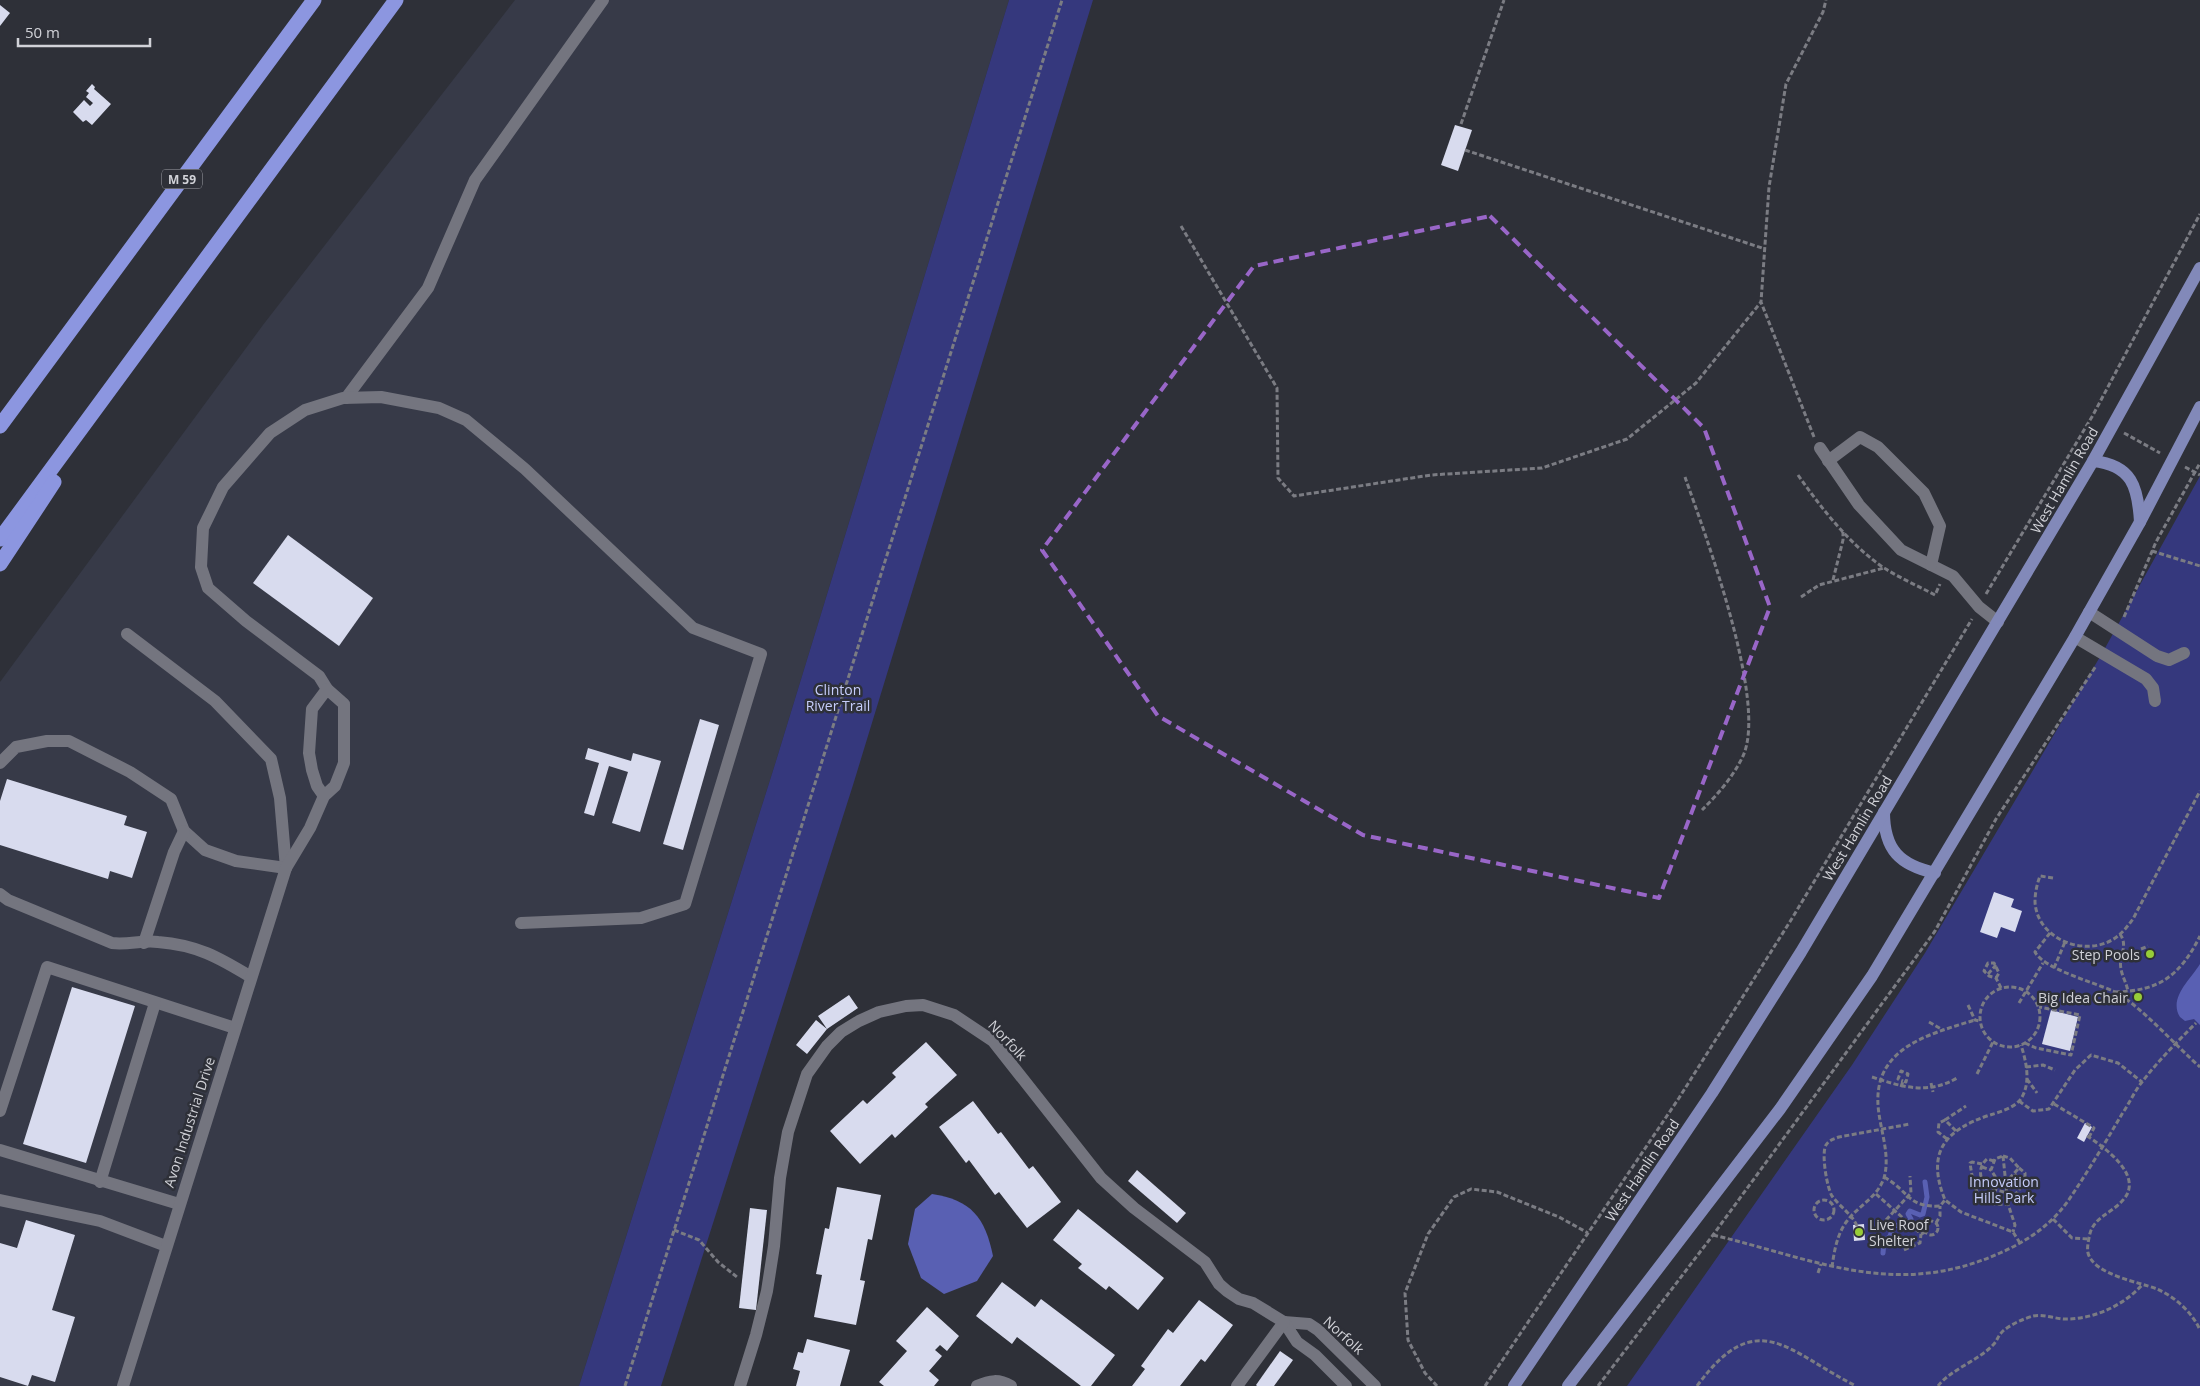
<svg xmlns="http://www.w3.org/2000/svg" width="2200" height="1386" font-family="'Open Sans',sans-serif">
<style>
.built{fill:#373a48}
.green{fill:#35387d}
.water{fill:#5960b3}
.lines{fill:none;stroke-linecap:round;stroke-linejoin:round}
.stream{stroke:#5960b3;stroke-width:5}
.building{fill:#d8dbee}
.path{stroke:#7b7c83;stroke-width:3;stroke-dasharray:5 2.5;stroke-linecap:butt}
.minor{stroke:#74757f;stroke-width:12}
.major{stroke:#8289b9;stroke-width:12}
.highway{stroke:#8c96e0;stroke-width:15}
.marked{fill:none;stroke:#9966c8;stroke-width:4;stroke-dasharray:10 6;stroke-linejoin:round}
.poi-dot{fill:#97cc38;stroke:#2e3038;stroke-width:2}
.labels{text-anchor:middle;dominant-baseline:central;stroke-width:5;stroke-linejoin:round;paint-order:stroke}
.shield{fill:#2e3038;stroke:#a0a1a8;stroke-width:1}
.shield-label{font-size:12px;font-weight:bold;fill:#d1d2d8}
.street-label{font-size:14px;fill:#d1d2d8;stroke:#2e3038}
.park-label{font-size:14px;fill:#c6cdfb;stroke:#2e3038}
.poi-label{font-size:14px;fill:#d1d2d8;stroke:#2e3038;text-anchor:end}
</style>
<rect width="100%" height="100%" fill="#2e3038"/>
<path class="built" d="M515 0H1009L776 761 579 1386H0V682L263 325Z"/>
<g class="green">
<path d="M1009 0H1093L853 785 661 1386H579L776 761Z"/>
<path d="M2200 476V1386H1627L1852 1065 1925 953 2104 650Z"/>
</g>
<g class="water">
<path d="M2200 964V1025L2194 1019 2185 1021 2180 1017C2168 998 2191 979 2200 964Z"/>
<path d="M932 1194C971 1200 985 1217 993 1256L977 1281 944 1294 921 1278 908 1244 915 1209Z"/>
</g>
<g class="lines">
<path class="stream" d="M1883 1253 1884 1242 1890 1236 1894 1225 1907 1227 1911 1219 1908 1214 1910 1211 1920 1215 1923 1214 1927 1197 1925 1182"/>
</g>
<g class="building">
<path d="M0 5 10 13 0 26Z"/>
<path d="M92 84 95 87 94 89 111 104 92 125 86 120 83 122 73 112 84 100 90 106 93 103 86 97 89 93 86 91Z"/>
<path d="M1455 125 1472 130 1458 171 1441 165Z"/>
<path d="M288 535 373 598 339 646 253 583Z"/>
<path d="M700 719 719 725 683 850 663 844Z"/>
<path d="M588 748 631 761 633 753 661 761 640 832 612 823 628 772 609 766 594 816 584 813 599 763 585 759Z"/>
<path d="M7 779 127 816 124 825 147 832 132 878 110 871 108 879 0 845V801Z"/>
<path d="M1994 892 2014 899 2011 907 2022 911 2015 932 2001 927 1997 938 1980 932Z"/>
<path d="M72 987 135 1006 86 1163 23 1144Z"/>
<path d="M849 995 858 1008 827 1029 807 1054 796 1045 816 1020 827 1029 818 1016Z"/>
<path d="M2051 1010 2078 1017 2070 1051 2042 1044Z"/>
<path d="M926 1042 957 1075 925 1104 928 1107 895 1138 892 1134 860 1164 830 1131 863 1100 867 1104 896 1077 892 1073Z"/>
<path d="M973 1101 998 1134 1001 1132 1029 1169 1033 1166 1061 1202 1027 1228 999 1192 995 1195 969 1160 966 1163 939 1127Z"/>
<path d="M2085 1123 2092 1127 2084 1142 2077 1138Z"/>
<path d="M1137 1170 1186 1213 1177 1223 1128 1181Z"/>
<path d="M837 1187 881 1195 872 1240 868 1239 860 1280 865 1281 856 1325 814 1317 822 1275 816 1274 825 1228 829 1229Z"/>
<path d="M750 1208 767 1210 756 1310 739 1308Z"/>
<path d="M1078 1209 1164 1278 1138 1310 1109 1286 1106 1290 1078 1268 1082 1264 1053 1240Z"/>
<path d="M26 1220 75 1235 52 1310 75 1317 55 1382 32 1375 28 1386 0 1377V1243L17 1248Z"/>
<path d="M1864 1224 1865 1240 1854 1241 1853 1225Z"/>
<path d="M1002 1282 1035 1307 1041 1299 1115 1355 1091 1386H1081L1017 1337 1012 1344 976 1316Z"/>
<path d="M1199 1300 1233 1325 1205 1362 1201 1359 1180 1386H1132L1145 1369 1141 1366 1168 1329 1173 1333Z"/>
<path d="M927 1307 959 1336 947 1351 940 1345 935 1350 942 1356 929 1371 939 1380 934 1386H884L879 1382 907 1351 896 1341Z"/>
<path d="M807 1339 850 1350 840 1386H796L800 1371 793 1369 798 1352 803 1353Z"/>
<path d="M1280 1351 1293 1360 1274 1386H1257L1256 1385Z"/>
</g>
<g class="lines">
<g class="path">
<path d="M1461 124 1504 0"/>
<path d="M1465 150 1765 249"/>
<path d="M1181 226 1277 388 1278 478 1294 496 1431 475 1542 468 1627 439 1696 383 1761 302"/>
<path d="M2124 433 2160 453"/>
<path d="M1814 437 1761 302 1769 187 1786 84 1823 12 1826 0"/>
<path d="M2185 467 2200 475"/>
<path d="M1798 475C1822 509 1849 544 1884 568 1900 578 1918 586 1935 595L1940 584"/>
<path d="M1685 477C1705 534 1768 702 1743 756 1733 777 1718 794 1702 810"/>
<path d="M2152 551 2200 566"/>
<path d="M1833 580 1843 540V532"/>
<path d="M1986 594 2093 415 2200 214"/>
<path d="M1801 597 1819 585 1884 568"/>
<path d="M2124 617 2156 542 2200 463"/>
<path d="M2053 878 2040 876C2037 884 2035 893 2035 902 2037 938 2082 957 2112 940 2121 935 2127 927 2133 919L2200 791"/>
<path d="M2050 933 2035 952C2044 969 2093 982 2113 991 2138 1003 2177 1047 2200 1067"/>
<path d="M2120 934C2129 947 2118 956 2121 969 2122 976 2127 984 2128 992"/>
<path d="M2141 949 2148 946"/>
<path d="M2054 968 2065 942"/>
<path d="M1988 974 1996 965"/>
<path d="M1996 978 1999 973 1994 963H1988L1984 971 1989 976 1996 978 2001 988"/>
<circle cx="2010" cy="1017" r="30"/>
<path d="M2115 992C2159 991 2180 976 2200 936"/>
<path d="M2019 1003 2043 963"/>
<path d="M1968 1005 1975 1020 1980 1021"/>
<path d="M1929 1022 1943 1030"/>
<path d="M2025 1043 2036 1048 2071 1055 2080 1015 2039 1007"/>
<path d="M2026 1067 2043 1065 2055 1070"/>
<path d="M1977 1074 1993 1042"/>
<path d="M1872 1077C1902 1087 1928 1095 1957 1078"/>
<path d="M2027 1079 2037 1093"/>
<path d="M1931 1083 1933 1092"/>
<path d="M1901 1087 1903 1081 1906 1082 1908 1074 1901 1071 1898 1079 1903 1081"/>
<path d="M2019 1101 2033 1111 2049 1109 2075 1070 2091 1055 2118 1063 2142 1082"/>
<path d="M2054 1104 2094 1128 2089 1137"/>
<path d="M1945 1120 1966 1106"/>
<path d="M2087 1136C2104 1147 2145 1176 2123 1200 2110 1215 2092 1217 2089 1238 2088 1243 2087 1248 2088 1253 2094 1275 2139 1282 2157 1289 2175 1297 2192 1312 2200 1330"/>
<path d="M1947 1139 1938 1132 1939 1123 1945 1120 1956 1131"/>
<path d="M2003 1156 2010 1158 2019 1168 2006 1182 1998 1181 1991 1170 1995 1159Z"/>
<path d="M2003 1156 2008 1204 2015 1225 2013 1232"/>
<path d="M1994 1161 1987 1159C1978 1167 1979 1178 1986 1187L2015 1195 2021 1187 2015 1174"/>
<path d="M1982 1164 1972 1162 1970 1163C1974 1190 1977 1207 2008 1204"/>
<path d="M1982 1167 1991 1170"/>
<path d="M2019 1168 2025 1173V1178L2021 1182"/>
<path d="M1884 1177C1909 1191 1908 1208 1940 1206L1945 1200"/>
<path d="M1876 1194 1921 1234 1926 1232"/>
<circle cx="1824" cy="1210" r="10"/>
<path d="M2053 1219 2072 1238 2089 1239"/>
<path d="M1886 1220 1911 1193 1910 1176"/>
<circle cx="1931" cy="1228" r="7"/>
<path d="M1936 1223 1940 1216V1206"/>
<path d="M1857 1226C1852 1214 1840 1207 1832 1196 1827 1188 1821 1153 1826 1145 1829 1140 1834 1139 1839 1137L1910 1124"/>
<path d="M674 1230 699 1240 718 1262 737 1277"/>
<path d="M1713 1235C1815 1259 1895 1300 2000 1253 2027 1241 2050 1226 2068 1201 2087 1173 2105 1143 2122 1114 2129 1104 2134 1092 2142 1082 2158 1061 2177 1042 2196 1023"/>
<path d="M2020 1243 2013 1232 1961 1212 1945 1200C1926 1153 1944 1130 1990 1115 2000 1112 2017 1107 2022 1097 2031 1081 2026 1061 2021 1045"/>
<path d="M1904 1250 1920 1243 1921 1234"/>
<path d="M1832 1267C1834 1252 1837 1234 1847 1221 1859 1205 1877 1198 1884 1178 1890 1157 1882 1135 1879 1114 1869 1049 1926 1035 1975 1020"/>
<path d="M1818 1273 1821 1264"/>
<path d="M625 1386 1062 0"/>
<path d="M1437 1386 1425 1373 1408 1340 1405 1293 1428 1234 1454 1197 1471 1189 1497 1192 1559 1217 1588 1233"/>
<path d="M1485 1386 1679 1098 1791 920 1972 619"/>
<path d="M1598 1386 1713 1235 1935 931 1996 819 2096 666"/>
<path d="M1697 1386C1757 1304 1788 1352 1856 1386"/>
<path d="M1938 1386C1950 1370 1979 1360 1993 1345 1997 1341 1998 1336 2002 1332 2009 1325 2023 1319 2033 1316 2042 1314 2053 1318 2063 1319 2092 1320 2123 1306 2142 1285"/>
</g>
<g class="minor">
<path d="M346 398 428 288 475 180 603 0"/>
<path d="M1820 448 1859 505 1901 550 1953 576 1979 607 1998 622"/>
<path d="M1828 461 1860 437 1878 447 1924 493 1940 526 1931 565"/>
<path d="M2089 612 2157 656 2169 660 2184 653"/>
<path d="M127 634 215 701 271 759 280 798 286 868"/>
<path d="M2075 637 2146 679 2153 688 2155 701"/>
<path d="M327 689 319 676 246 621 208 588 201 567 203 528 223 487 270 433 305 410 343 398 381 397 439 408 466 420 525 469 693 628 761 654 685 904 641 918 521 923"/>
<path d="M0 763 16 747 47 741H69L130 772 171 799 184 831 205 850 236 861 286 868"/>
<path d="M0 894 8 900 112 943C128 945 142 940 158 942 197 945 218 957 251 977"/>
<path d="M144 943 174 852 184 831"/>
<path d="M0 1111 47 967 235 1028"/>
<path d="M0 1150 179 1204"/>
<path d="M100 1182 155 1003"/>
<path d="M0 1200 100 1221 166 1246"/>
<path d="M1284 1322 1309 1324 1318 1330 1375 1386"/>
<path d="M123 1386 286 868 310 828 324 796 335 786 344 763V704L327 689 312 709 309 753 312 770 317 786 324 796"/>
<path d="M740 1386 756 1335 767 1291 774 1246 780 1178 788 1132 807 1074 827 1046 841 1032 859 1021 879 1012 906 1006 923 1005 954 1015 993 1041 1101 1178 1134 1208 1205 1262 1219 1284 1227 1291 1239 1299 1253 1303 1284 1322 1297 1342 1315 1355 1346 1386"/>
<path d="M977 1386C990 1380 999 1379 1011 1386"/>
<path d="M1237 1386 1284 1322"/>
</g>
<g class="major">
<path d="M2093 461C2132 465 2138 487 2140 522"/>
<path d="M1884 812C1884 850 1900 865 1935 873"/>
<path d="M1514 1386 1712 1093 1801 952 2093 461 2200 268"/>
<path d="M1568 1386 1780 1109 1872 976 2075 637 2140 522 2200 407"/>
</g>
<g class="highway">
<path d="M0 426 314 0"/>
<path d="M0 539 396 0"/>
<path d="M0 564 54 482"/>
</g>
</g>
<path class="marked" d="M1490 216 1704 428 1770 607 1659 898 1363 835 1158 716 1042 550 1254 266Z"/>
<g class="poi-dot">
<circle cx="2150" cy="954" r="5"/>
<circle cx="2138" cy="997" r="5"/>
<circle cx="1859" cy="1232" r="5"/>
</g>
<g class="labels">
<rect class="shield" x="162" y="169.5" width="40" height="19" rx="4"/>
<g class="shield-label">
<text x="182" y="179">M 59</text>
</g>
<g class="street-label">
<text transform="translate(2064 480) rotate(-60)">West Hamlin Road</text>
<text transform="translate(1857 828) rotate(-59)">West Hamlin Road</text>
<text transform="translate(1008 1040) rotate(47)">Norfolk</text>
<text transform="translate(189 1122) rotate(-72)">Avon Industrial Drive</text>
<text transform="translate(1642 1170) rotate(-56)">West Hamlin Road</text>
<text transform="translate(1344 1335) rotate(42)">Norfolk</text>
</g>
<g class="park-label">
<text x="838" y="689">Clinton<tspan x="838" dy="16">River Trail</tspan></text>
<text x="2004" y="1181">Innovation<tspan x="2004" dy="16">Hills Park</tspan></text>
</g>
<g class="poi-label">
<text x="2140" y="954">Step Pools</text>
<text x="2128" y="997">Big Idea Chair</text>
<text x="1869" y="1224" text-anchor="start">Live Roof<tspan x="1869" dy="16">Shelter</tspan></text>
</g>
</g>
<path d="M18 38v8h132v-8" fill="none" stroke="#d1d2d8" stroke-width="2.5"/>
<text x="25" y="38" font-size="15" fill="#d1d2d8" stroke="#2e3038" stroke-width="4" paint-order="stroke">50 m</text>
</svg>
